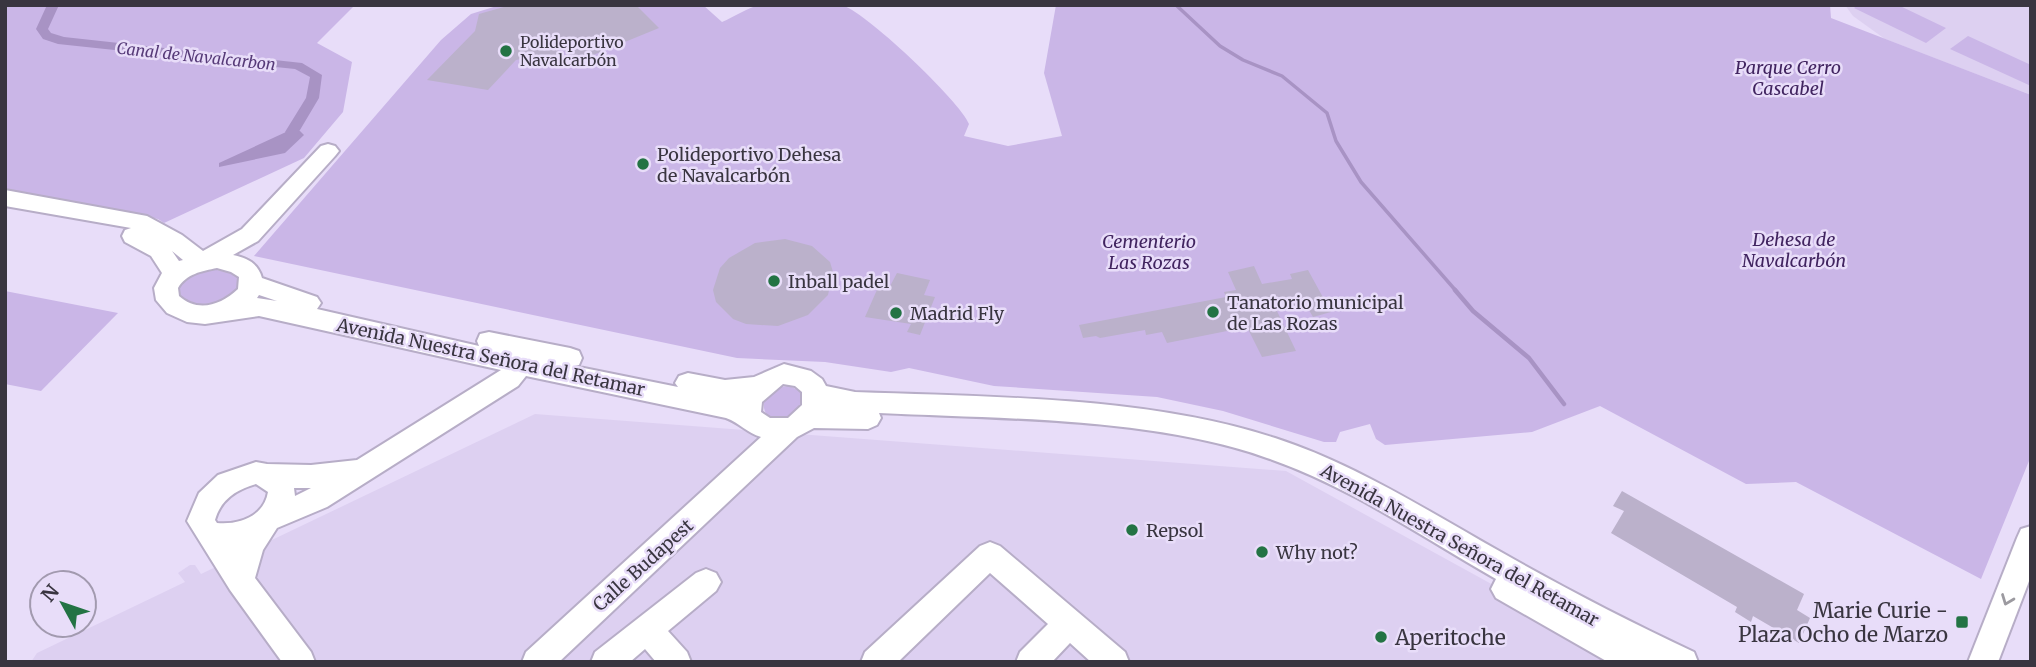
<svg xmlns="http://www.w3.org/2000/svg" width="2036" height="667" font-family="Merriweather,serif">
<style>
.built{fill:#ddd0f1}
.green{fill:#cab6e7}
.water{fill:#a893c4}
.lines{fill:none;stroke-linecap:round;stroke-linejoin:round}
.stream-far1{stroke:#a893c4;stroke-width:3.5}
.stream{stroke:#a893c4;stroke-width:4.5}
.canal{fill:#a893c4;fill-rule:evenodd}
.building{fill:#bbb1cb}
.minor-casing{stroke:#b7adc7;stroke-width:4}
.minor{fill:#fff;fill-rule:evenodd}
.oneway{stroke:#9c9aa0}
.poi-dot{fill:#237344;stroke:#e8ddf9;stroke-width:2.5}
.labels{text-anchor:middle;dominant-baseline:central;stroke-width:5;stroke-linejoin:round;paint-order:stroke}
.far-poi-label{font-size:16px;fill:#393540;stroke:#e8ddf9;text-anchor:start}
.far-water-label{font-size:16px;font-style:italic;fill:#563a78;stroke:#e8ddf9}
.park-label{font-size:18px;font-style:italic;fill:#412460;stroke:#e8ddf9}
.poi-label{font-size:18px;fill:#393540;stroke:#e8ddf9;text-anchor:start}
.street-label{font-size:18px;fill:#393540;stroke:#e8ddf9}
.near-poi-label{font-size:21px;fill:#393540;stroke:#e8ddf9;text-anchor:end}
</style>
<rect width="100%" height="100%" fill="#e8ddf9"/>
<g class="built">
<path d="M1845 5H2031V95L1885 39 1853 16Z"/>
<path d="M535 414 1286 471 1633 662H31L37 653 185 582 178 573 190 565H195L201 574Z"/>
</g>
<g class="green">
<path d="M5 5H359L353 7 317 43 352 62 343 112 304 158 164 223 158 219 5 190Z"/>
<path d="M500 5H703L722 22C734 17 748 7 761 5 778 3 825 3 841 5 863 9 961 102 969 124L964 136 1008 146 1062 136 1044 73 1056 5H1830L1831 18 2031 95V456L1981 579 1796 482 1746 484 1600 406 1532 432 1385 445 1376 439 1370 424 1340 432 1336 442H1324L1223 411 1157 397 994 386 909 368 891 372 825 362 737 358 254 256 441 40 471 14Z"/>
<path d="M1858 5H1898L1946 28 1926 43 1854 8Z"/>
<path d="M1968 36 2031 65V86L1950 49Z"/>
<path d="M206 269 227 271 242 280 232 301C210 306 192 312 175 292L181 279Z"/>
<path d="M5 291 118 313 41 391 5 384Z"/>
<path d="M788 386C837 400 758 445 764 399L778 387Z"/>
</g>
<path class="water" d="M300 131 304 135 285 153 219 167V163L286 132Z"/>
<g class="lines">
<path class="stream-far1" d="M1176 5 1220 46 1243 60 1282 76 1327 113 1336 141 1361 182 1457 292"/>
<path class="stream" d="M1455 290 1473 311 1529 358 1564 404"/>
<path class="canal" d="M47 5H59L48 29 51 33 64 37 302 63 322 75 319 98 297 135H287L285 132 306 98 310 77 295 69 58 44 43 39 36 29Z"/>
</g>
<g class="building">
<path d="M511 5H636L659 28 576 62 560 47 556 57 539 60 537 56 516 60 488 90 427 80 475 31 479 14Z"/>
<path d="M785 239 812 246 830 262 833 272 828 295 808 315 778 326 746 324 733 319 716 302 713 290 720 268 729 258 755 243Z"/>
<path d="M1254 266 1262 284 1292 279 1290 274 1308 270 1331 312 1313 317 1306 305 1277 311 1296 351 1262 357 1247 327 1167 343 1162 332 1146 335 1145 330 1100 338 1096 336 1083 338 1079 325 1226 297 1224 292 1236 290 1228 272Z"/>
<path d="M897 273 930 280 924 295 935 297 920 335 907 332 911 324 865 317 880 283 889 288Z"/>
<path d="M1622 491 1804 594 1797 610 1810 618 1799 643 1753 616 1751 622 1735 612 1737 607 1611 533 1624 511 1613 506Z"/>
</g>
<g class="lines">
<g class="minor-casing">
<g id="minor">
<path d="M328 144 335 146 339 151 335 156 258 241 233 255C247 258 258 263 262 278L317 297 321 303 317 309 479 346 477 341 480 334 489 332 570 348 579 351 582 358 579 365 574 366 678 387 675 383 679 376 688 373 725 380 754 377 784 364 811 371 822 379 826 386 855 392C990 397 1146 396 1275 438 1355 464 1428 511 1501 552 1564 588 1628 621 1694 652L1698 662H1608L1496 598 1491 589 1496 579C1422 537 1349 486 1267 458 1152 417 1000 419 879 413L881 418 877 425 868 429 814 428 797 437 559 662H522L526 652 761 437C747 433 740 423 726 418L526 376 518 386 327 507 277 528 263 550 255 578 311 652 315 662H282L230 590 187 521 199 493 218 475 256 462 267 464 311 465 357 460 501 370 259 316 205 324 187 322 167 313 156 300 154 288 162 273 151 256 125 242 122 236 125 230 131 228 5 206V190L147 216 182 235 203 251 242 229 321 146ZM172 251 183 260 179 261ZM217 268 231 272 239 277 238 289C221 305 198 313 179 296L178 288C186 274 202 271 217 268ZM259 295 277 301 257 298ZM783 384 795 386 802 392V405L788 418H770L761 412 762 402ZM256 484 268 492C264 516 240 525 217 523L215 520C221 499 236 490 256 484ZM294 488H311L295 496Z"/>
<path d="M2031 526V576L1998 662H1968L2017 538 2021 529Z"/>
<path d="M990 542 1000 546 1125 652 1129 662H1091L1070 643 1052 662H1016L1020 652 1048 624 990 573 898 662H861L865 652 980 546Z"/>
<path d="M706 569 716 573 721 582 716 591 668 631 687 652 691 662H656L645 649 630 662H591L595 652 696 573Z"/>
</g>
</g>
<use href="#minor" class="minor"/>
</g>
<defs><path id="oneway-chevron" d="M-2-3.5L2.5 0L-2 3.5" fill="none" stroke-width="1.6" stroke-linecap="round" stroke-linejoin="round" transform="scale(1.75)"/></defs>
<use class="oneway" href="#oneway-chevron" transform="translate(2007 600) rotate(111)"/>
<g class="poi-dot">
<circle cx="506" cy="51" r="7"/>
<circle cx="643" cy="164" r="7"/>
<circle cx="774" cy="281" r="7"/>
<circle cx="1213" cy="312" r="7"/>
<circle cx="896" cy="313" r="7"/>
<circle cx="1132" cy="530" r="7"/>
<circle cx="1262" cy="552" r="7"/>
<rect x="1955" y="615" width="14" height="14" rx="3.5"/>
<circle cx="1381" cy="637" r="7"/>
</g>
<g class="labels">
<g class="far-poi-label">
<text x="520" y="42">Polideportivo<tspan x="520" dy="18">Navalcarbón</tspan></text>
</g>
<g class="far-water-label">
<text transform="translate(196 56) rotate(6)">Canal de Navalcarbon</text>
</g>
<g class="park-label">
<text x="1788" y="67">Parque Cerro<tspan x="1788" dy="21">Cascabel</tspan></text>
<text x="1794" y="239">Dehesa de<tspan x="1794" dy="21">Navalcarbón</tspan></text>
<text x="1149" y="241">Cementerio<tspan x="1149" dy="21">Las Rozas</tspan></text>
</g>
<g class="poi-label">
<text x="657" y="154">Polideportivo Dehesa<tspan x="657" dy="21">de Navalcarbón</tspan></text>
<text x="788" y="281">Inball padel</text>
<text x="1227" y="302">Tanatorio municipal<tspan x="1227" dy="21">de Las Rozas</tspan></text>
<text x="910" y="313">Madrid Fly</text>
<text x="1146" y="530">Repsol</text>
<text x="1276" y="552">Why not?</text>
</g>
<g class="street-label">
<text transform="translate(491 357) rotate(12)">Avenida Nuestra Señora del Retamar</text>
<text transform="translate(1460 545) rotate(29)">Avenida Nuestra Señora del Retamar</text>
<text transform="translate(643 565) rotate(-42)">Calle Budapest</text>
</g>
<g class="near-poi-label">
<text x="1948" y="610">Marie Curie -<tspan x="1948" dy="24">Plaza Ocho de Marzo</tspan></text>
<text x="1395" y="637" text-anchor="start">Aperitoche</text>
</g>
</g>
<rect width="2036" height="667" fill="none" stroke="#393540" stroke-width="14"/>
<g transform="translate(63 604) rotate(310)"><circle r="33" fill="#e8ddf9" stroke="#a29aaf" stroke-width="2"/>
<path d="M0-5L12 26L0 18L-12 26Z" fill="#237344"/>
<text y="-10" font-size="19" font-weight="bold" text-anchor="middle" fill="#393540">N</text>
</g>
</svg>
